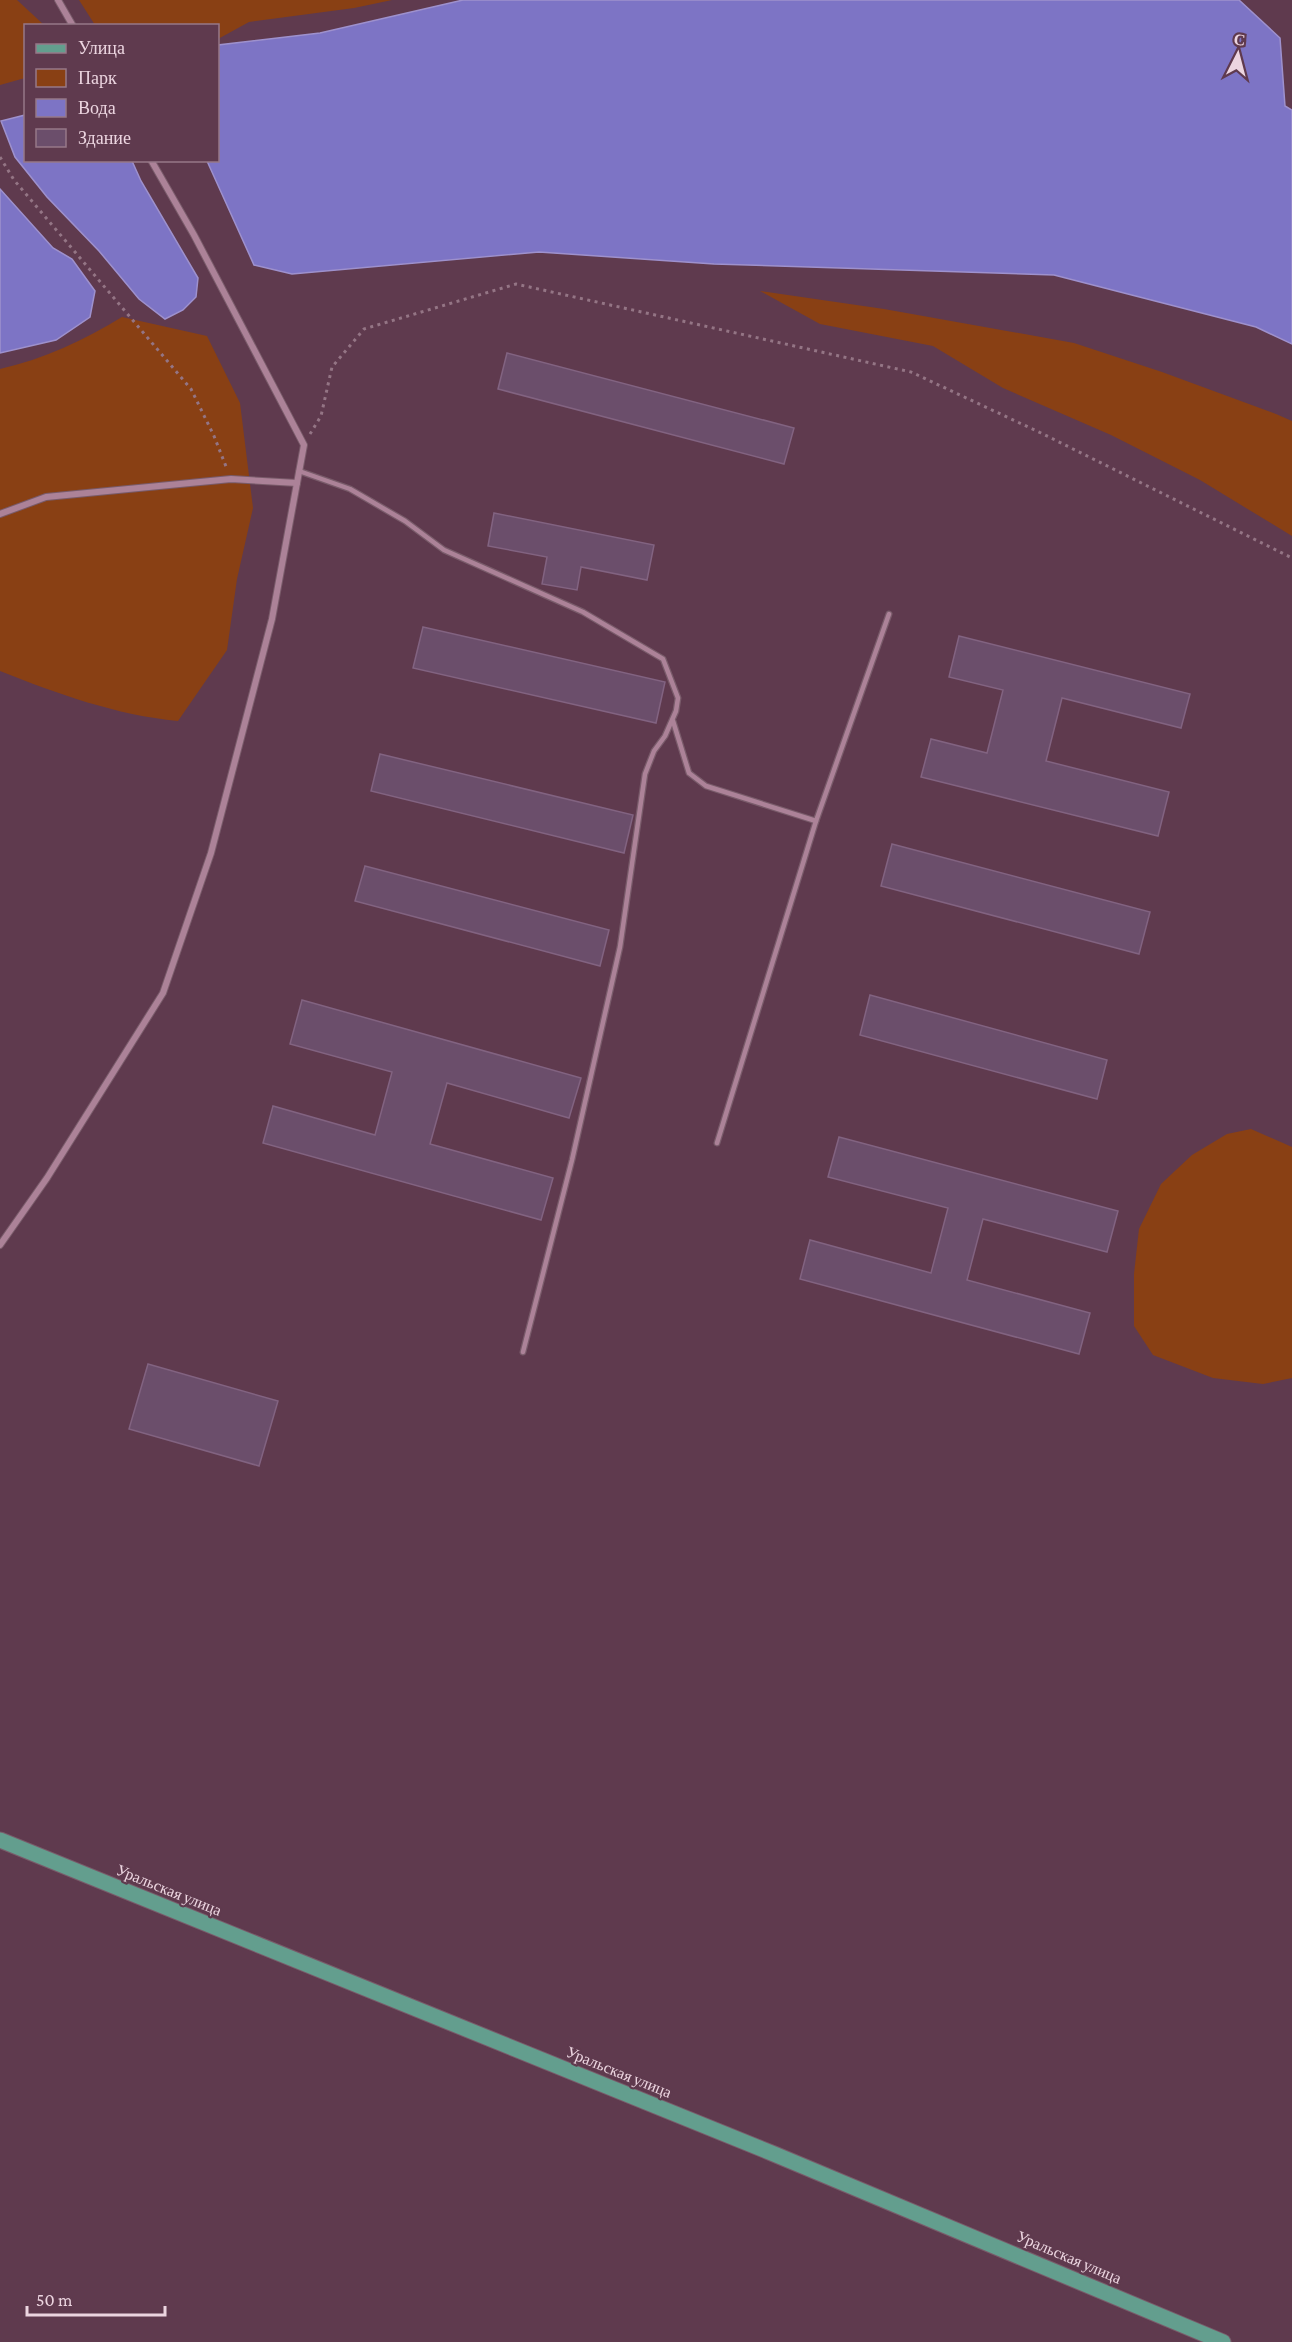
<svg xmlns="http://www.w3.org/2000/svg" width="1292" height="2342" font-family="'Crimson Pro',serif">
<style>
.green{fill:#894014}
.water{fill:#7d74c5;stroke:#9e91cd;stroke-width:1.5}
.building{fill:#6b4e6b;stroke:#826381;stroke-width:1.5}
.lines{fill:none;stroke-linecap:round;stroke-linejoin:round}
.service-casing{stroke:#795b6a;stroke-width:7}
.minor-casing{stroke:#795b6a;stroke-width:8}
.primary-casing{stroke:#795b6a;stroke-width:17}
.path{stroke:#947585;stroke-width:3;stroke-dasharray:3 4.5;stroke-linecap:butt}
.service{stroke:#ac8298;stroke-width:4.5}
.minor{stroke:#ac8298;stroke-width:6}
.primary{stroke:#639e8e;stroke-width:15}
.labels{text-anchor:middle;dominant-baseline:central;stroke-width:4.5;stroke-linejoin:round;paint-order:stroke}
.street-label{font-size:16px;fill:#ecd5e0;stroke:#5f3a4e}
</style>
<rect width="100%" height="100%" fill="#5f3a4e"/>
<g class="green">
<path d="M0 0H17L44 25 26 26 25 78 0 85Z"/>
<path d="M79 0H392L354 8 249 22 218 39V26L95 25Z"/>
<path d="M760 291 884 309 1074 343 1162 372 1276 414 1292 421V536L1200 480 1111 435 1003 388 933 346 820 324Z"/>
<path d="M122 317 207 336 240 403 253 508 237 579 227 650 178 721C116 715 58 694 0 671V369C44 359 84 340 122 317Z"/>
<path d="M1251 1129 1292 1147V1378L1263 1384 1213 1378 1153 1355 1134 1326V1274L1139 1229 1161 1184 1192 1155 1227 1134Z"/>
</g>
<g class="water">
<path d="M463 0H1239L1280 38 1285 106 1292 110V344L1256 327 1054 275 714 264 539 252 292 274 254 265 207 161 218 160V45L320 33Z"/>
<path d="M25 115 26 160 132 161 141 181 198 278 196 297 183 310 165 319 139 299 99 251 47 197 15 157 1 121Z"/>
<path d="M0 189 53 248 72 259 95 291 90 317 56 340 0 353Z"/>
</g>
<g class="building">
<path d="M507 353 794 428 784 464 498 389Z"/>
<path d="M494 513 654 545 647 580 581 567 577 590 542 584 547 557 488 546Z"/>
<path d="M423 627 665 682 656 723 413 668Z"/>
<path d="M959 636 1190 694 1181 728 1062 698 1046 761 1169 792 1158 836 921 777 931 739 987 753 1003 690 949 677Z"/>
<path d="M380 754 633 815 624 853 371 791Z"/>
<path d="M892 844 1150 912 1139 954 881 886Z"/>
<path d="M365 866 609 930 600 966 355 901Z"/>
<path d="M870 995 1107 1060 1097 1099 860 1035Z"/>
<path d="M302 1000 581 1078 569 1118 447 1083 430 1144 553 1178 541 1220 263 1143 273 1106 375 1135 392 1072 290 1044Z"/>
<path d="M839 1137 1118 1211 1107 1252 983 1219 967 1280 1090 1313 1079 1354 800 1279 810 1240 931 1273 948 1208 828 1177Z"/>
<path d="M148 1364 278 1401 259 1466 129 1429Z"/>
</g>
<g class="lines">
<g class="service-casing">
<g id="service">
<path d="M299 471 350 489 405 521 444 550 583 612 663 659 678 698 676 711 665 736 654 751 645 774 620 947 572 1160 523 1352"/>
<path d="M673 721 689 773 706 786 816 821"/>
<path d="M717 1143 816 821 889 614"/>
</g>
</g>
<g class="minor-casing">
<g id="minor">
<path d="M58 0 73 26"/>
<path d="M0 514 46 497 231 479 297 483"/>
<path d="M0 1245 47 1178 163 993 211 853 272 619 304 445 194 235 151 160"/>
</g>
</g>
<g class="primary-casing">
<path id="primary" d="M0 1840 774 2154 1223 2342"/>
</g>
<g class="path">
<path d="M0 157 14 180 191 389 214 436 227 469"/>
<path d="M310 434 321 416 332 367 364 329 516 284 911 372 1041 433 1292 558"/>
</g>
<use href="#service" class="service"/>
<use href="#minor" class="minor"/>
<use href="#primary" class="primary"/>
</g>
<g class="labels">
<g class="street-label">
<text transform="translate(169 1890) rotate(22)">Уральская улица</text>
<text transform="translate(619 2072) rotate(22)">Уральская улица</text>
<text transform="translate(1069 2257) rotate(23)">Уральская улица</text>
</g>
</g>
<rect x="24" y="24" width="195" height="138" fill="#5f3a4e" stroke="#977888" stroke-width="1.5"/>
<rect x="36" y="44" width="30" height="9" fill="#639e8e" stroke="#977888" stroke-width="1.5"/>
<text x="78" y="54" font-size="18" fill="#ecd5e0">Улица</text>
<rect x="36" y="69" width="30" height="18" fill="#894014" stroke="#977888" stroke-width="1.5"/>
<text x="78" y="84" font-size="18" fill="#ecd5e0">Парк</text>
<rect x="36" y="99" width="30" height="18" fill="#7d74c5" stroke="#977888" stroke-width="1.5"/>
<text x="78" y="114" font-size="18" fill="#ecd5e0">Вода</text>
<rect x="36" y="129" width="30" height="18" fill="#6b4e6b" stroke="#977888" stroke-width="1.5"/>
<text x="78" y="144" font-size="18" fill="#ecd5e0">Здание</text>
<g transform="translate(1238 54) rotate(6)" stroke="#5f3a4e" stroke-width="4.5" paint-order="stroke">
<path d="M0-4.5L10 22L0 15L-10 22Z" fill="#ecd5e0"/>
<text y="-9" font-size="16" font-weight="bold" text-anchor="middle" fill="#ecd5e0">С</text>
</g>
<path d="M27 2306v9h138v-9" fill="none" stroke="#ecd5e0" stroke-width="3"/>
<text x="36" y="2306" font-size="18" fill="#ecd5e0" stroke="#5f3a4e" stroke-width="4.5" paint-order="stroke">50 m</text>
</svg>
